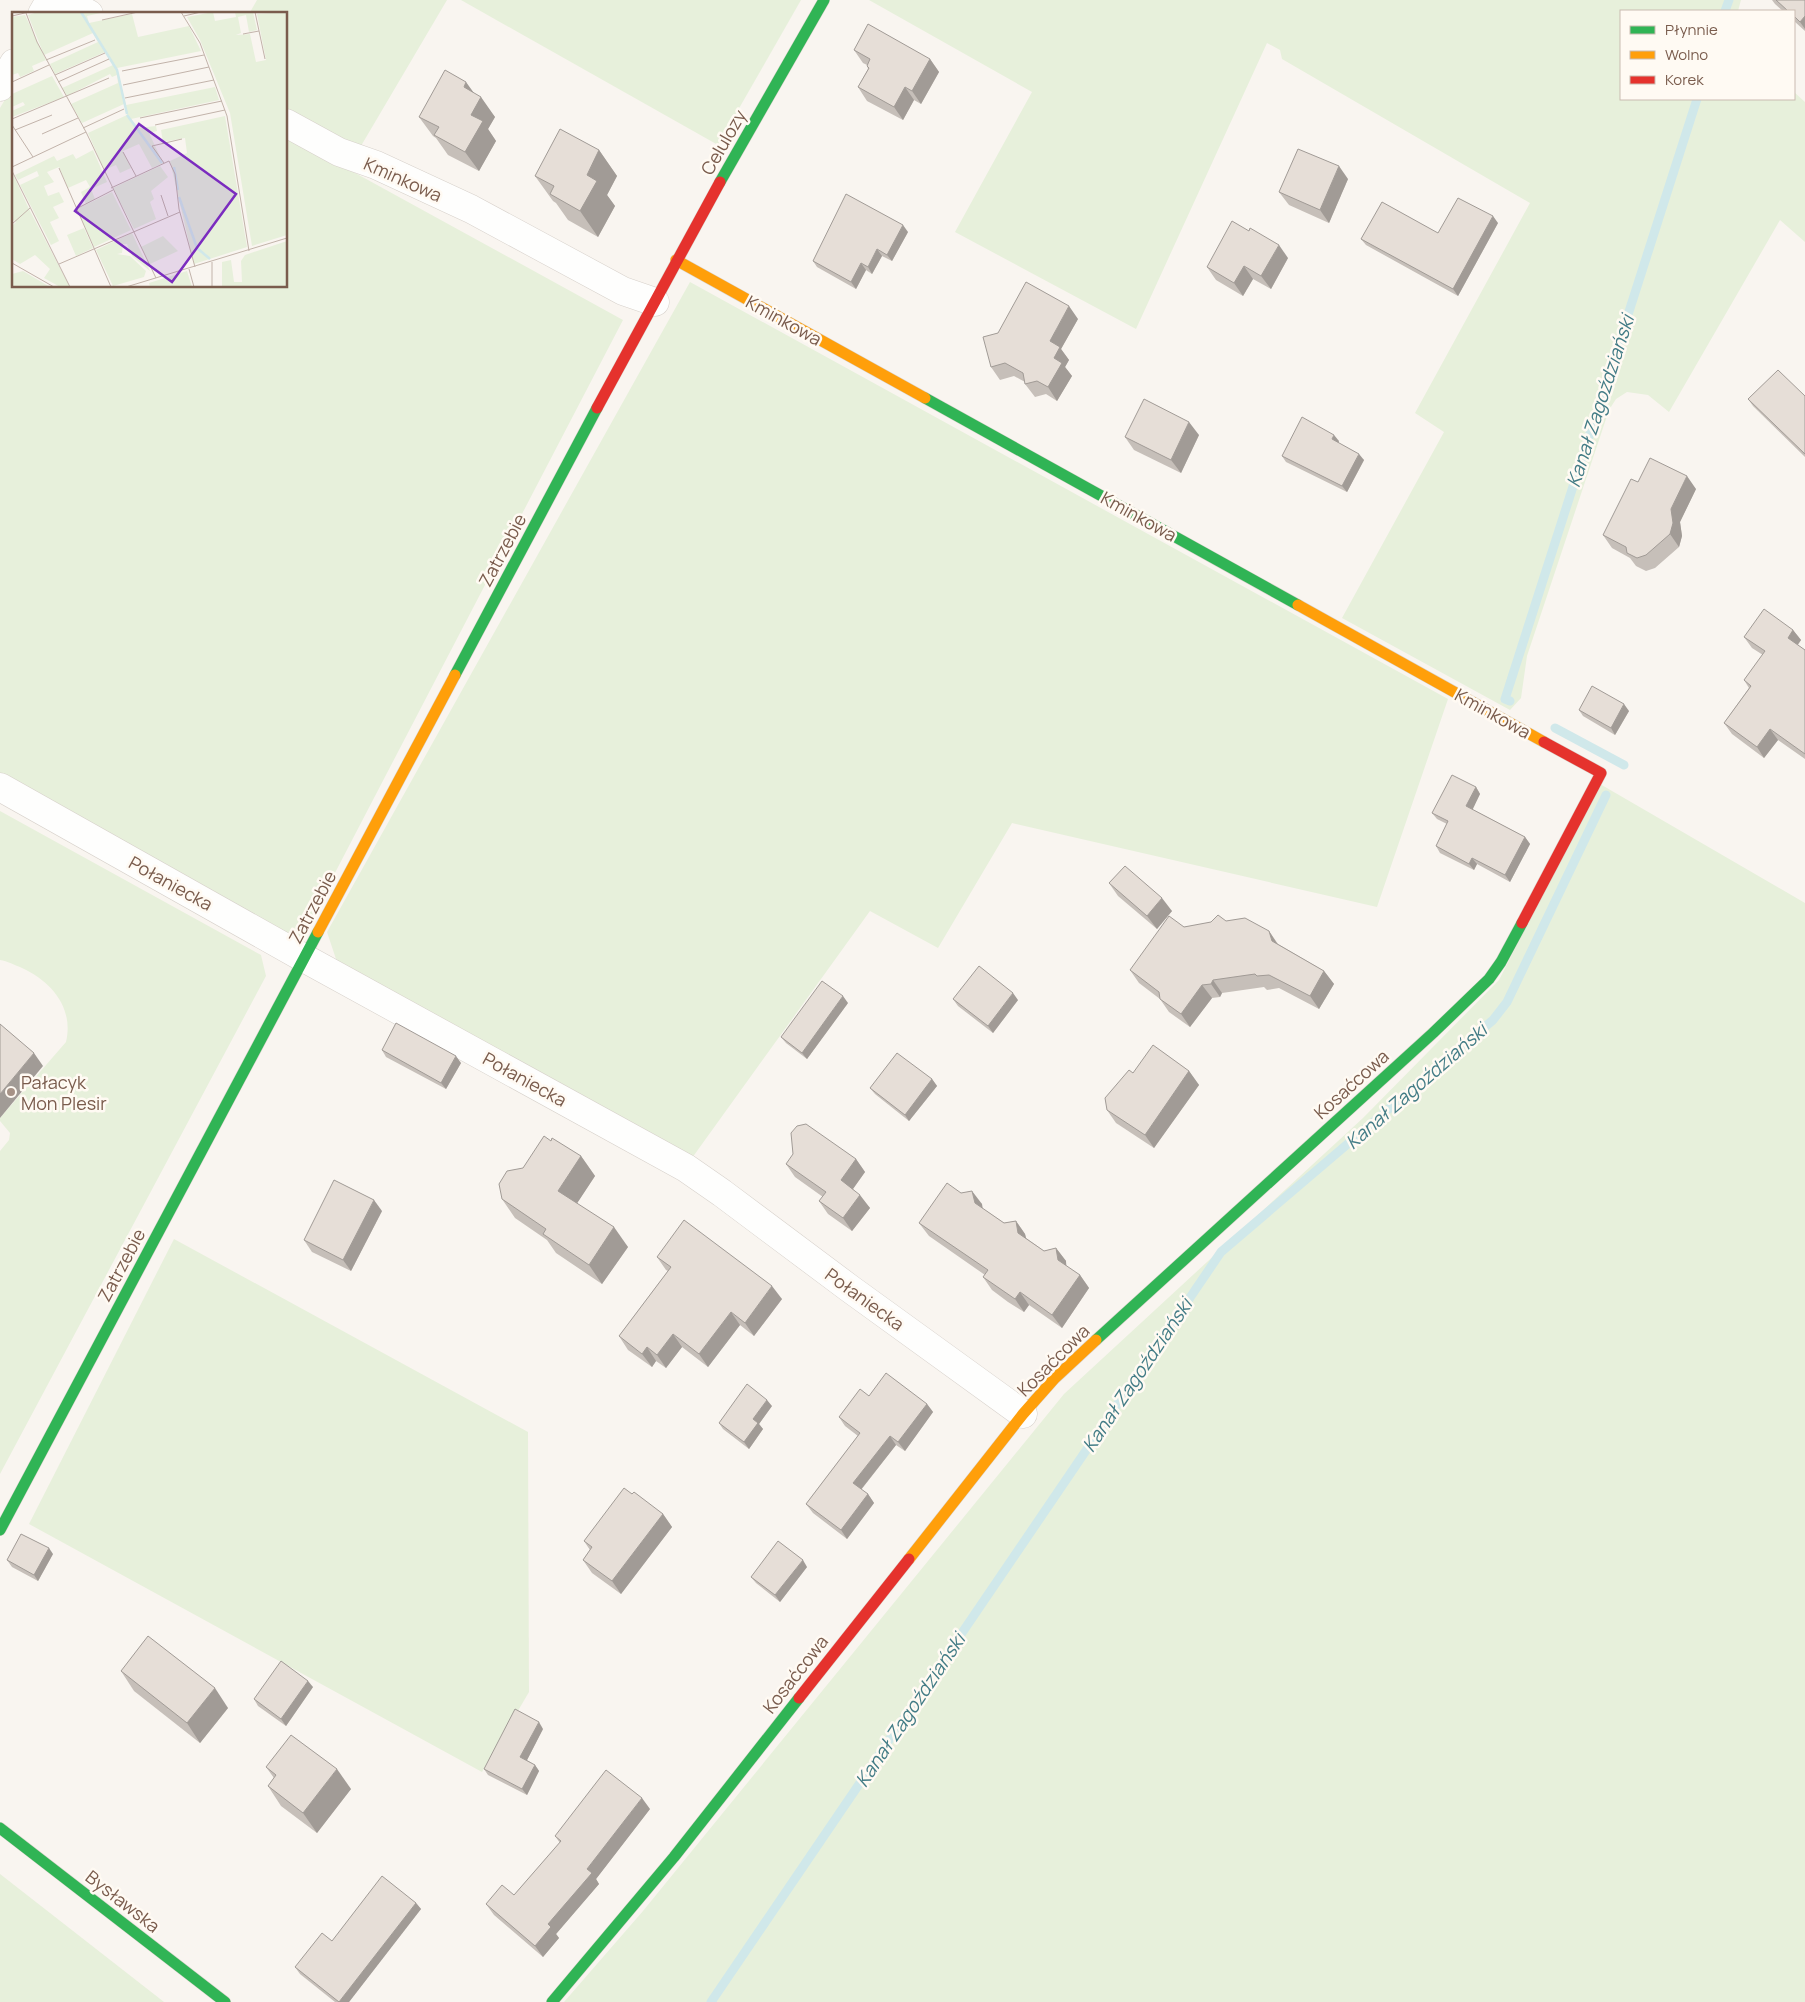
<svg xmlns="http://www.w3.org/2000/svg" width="1805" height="2002" font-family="Manrope,sans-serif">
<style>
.green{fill:#e7f0db}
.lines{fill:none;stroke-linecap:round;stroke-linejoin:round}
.stream{stroke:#d0e8ea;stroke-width:9}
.street-casing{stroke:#d7d1cb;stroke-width:29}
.fast-casing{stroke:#d9d2cb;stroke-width:12}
.slow-casing{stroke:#d9d2cb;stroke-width:12}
.jam-casing{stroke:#d9d2cb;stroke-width:12}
.street{stroke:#fefefd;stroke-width:28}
.fast{stroke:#30b455;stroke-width:11}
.slow{stroke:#ff9f0a;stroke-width:11}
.jam{stroke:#e5322d;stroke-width:11}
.wall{fill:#c6bfb9}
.shaded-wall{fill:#a19b96}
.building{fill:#e6ded7;stroke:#a19b96}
.poi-dot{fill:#a69286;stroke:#fffaf3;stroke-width:2}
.labels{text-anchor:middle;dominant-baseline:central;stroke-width:5;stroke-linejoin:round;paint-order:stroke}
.street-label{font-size:18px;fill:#7a5c4d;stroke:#fffaf3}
.poi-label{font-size:18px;fill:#7a5c4d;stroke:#fffaf3;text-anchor:start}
.water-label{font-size:19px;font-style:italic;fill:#437c86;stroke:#fffaf3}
.inset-river{fill:none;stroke:#d0e8ea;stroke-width:2.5}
.inset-road{fill:none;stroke:#c2b3aa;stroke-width:1}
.view{fill:#7b2cbf;fill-opacity:0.15;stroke:#7b2cbf;stroke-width:2.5}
.inset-edge{fill:none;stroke:#7a5c4d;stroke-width:2.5}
</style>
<rect width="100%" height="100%" fill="#f9f5f0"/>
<g class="green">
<path d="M257 0H447L358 151 286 112V14H249Z"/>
<path d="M461 0H801L718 145Z"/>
<path d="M869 0H1741L1738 11H1621V99H1794V92L1805 102V242L1780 220 1669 412 1648 395 1627 392 1616 399 1609 410 1527 656 1521 698 1510 710 1342 618 1444 432 1415 413 1530 203 1282 59 1280 50 1267 43 1136 329 955 232 1032 92Z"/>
<path d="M14 84V286H286V135L623 320 300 940 0 775V108Z"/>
<path d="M690 282 1448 699 1377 907 1012 823 938 948 870 911 692 1158 338 965 327 932Z"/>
<path d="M1600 784 1805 903V2002H564L643 1911 1064 1394 1363 1118 1499 980Z"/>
<path d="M0 811 261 955 266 976 0 1474V1151L9 1140 10 1133 0 1121V1118L66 1042C74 1008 52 982 22 968 15 965 7 961 0 960Z"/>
<path d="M174 1239 528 1432 529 1692 482 1772 29 1524Z"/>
<path d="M0 1874 164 2002H0Z"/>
</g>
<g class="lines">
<g class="stream">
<path d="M1725 11 1729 0"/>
<path d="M1510 701 1505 699 1697 99"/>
<path d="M1555 728 1624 765"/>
<path d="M711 2002 1221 1252 1493 1020 1507 1002 1606 795"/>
</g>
<g class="street-casing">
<g id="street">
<path d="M64 0 89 14"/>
<path d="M42 14 50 0"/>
<path d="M0 87 14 63"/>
<path d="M286 123 339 152 376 165 471 209 623 291 655 302"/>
<path d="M0 787 304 958 686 1168 722 1193 849 1288 1023 1414"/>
</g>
</g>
<g class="fast-casing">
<g id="fast">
<path d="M720 182 824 0"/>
<path d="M925 398 1298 605"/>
<path d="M455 675 597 408"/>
<path d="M1096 1340 1433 1033 1489 979 1501 962 1522 923"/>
<path d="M0 1530 318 932"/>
<path d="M0 1828 225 2002"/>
<path d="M552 2002 674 1857 799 1698"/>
</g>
</g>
<g class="slow-casing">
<g id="slow">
<path d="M676 260 925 398"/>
<path d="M1298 605 1544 742"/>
<path d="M318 932 455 675"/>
<path d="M909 1559 1023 1414 1054 1379 1096 1340"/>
</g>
</g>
<g class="jam-casing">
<g id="jam">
<path d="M597 408 720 182"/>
<path d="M1522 923 1601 773 1544 742"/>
<path d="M799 1698 909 1559"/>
</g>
</g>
<use href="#street" class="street"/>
<use href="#fast" class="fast"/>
<use href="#slow" class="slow"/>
<use href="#jam" class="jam"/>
</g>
<g class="wall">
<path d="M1772 0H1805V31L1794 21V11H1783L1775 4Z"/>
<path d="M854 50 930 59 939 72 921 104 914 100 903 120 867 101 858 87 868 69 867 66V65L863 63Z"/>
<path d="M475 94 495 117 488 129 496 141 479 171 448 155 436 138 433 136 419 117Z"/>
<path d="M599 150 617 176 607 195 615 206 598 237 568 220 556 203 553 201 535 176Z"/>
<path d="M1348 179 1329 223 1289 205 1279 192Z"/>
<path d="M1498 223 1458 296 1366 245 1361 239 1438 233Z"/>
<path d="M908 232 892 261 882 256 872 274 866 270 856 289 817 267 813 261Z"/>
<path d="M1288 258 1271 289 1253 279 1243 296 1216 280 1207 267Z"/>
<path d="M1078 319 1061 349 1069 360 1065 367 1072 376 1057 401 1046 394 1035 397 1025 384V382L1014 376 1000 380 991 367Z"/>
<path d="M1805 396V457L1753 406 1748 399Z"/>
<path d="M1199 435 1181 473 1134 450 1125 437Z"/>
<path d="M1339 441 1338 443 1364 460 1347 492 1286 462 1282 456Z"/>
<path d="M1638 482 1696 489 1680 522 1682 536 1679 547 1655 568 1646 571 1636 566 1630 558 1612 548 1603 535Z"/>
<path d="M1793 630 1801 640 1798 645 1805 650V759L1778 740 1764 758 1732 734 1724 723 1749 688 1744 680 1763 655 1752 648 1744 637Z"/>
<path d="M1579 710 1629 711 1615 735 1583 716Z"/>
<path d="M1476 787 1480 794 1472 809 1525 837 1530 844 1510 882 1477 864 1474 870 1440 853 1436 846 1447 824 1437 819 1432 813Z"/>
<path d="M1109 883 1172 911 1157 929 1118 896Z"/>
<path d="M1226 921 1269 931 1278 944 1324 971 1334 984 1319 1009 1279 988 1267 990 1264 987 1222 993 1220 997 1212 998 1190 1027 1169 1012 1160 999 1139 983 1130 970 1184 927Z"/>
<path d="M953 999 1018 1000 993 1033 958 1006Z"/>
<path d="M848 1003 807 1059 786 1043 781 1037Z"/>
<path d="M382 1050 461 1063 446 1089 386 1057Z"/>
<path d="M1189 1071 1199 1085 1154 1148 1116 1123 1107 1110 1133 1073Z"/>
<path d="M932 1079 937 1086 909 1121 875 1094 870 1088Z"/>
<path d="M551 1141 581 1156 595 1176 577 1203 628 1247 602 1284 556 1253 547 1240 515 1218 502 1199 523 1168Z"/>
<path d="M856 1159 865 1172 853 1189 870 1208 852 1231 828 1214 819 1201 823 1197 795 1177 786 1164Z"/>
<path d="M961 1193 982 1204V1208L1004 1223 1016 1221 1025 1234 1026 1238 1044 1251 1056 1248 1066 1261V1266L1080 1275 1089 1288 1062 1328 1029 1305 1024 1312 1008 1302 992 1290 983 1277 985 1275 929 1236 919 1223Z"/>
<path d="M382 1211 351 1271 312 1252 304 1240Z"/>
<path d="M657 1257 782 1299 754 1336 740 1325 708 1367 682 1347 666 1368 656 1361 652 1367 628 1350 619 1336 668 1271 666 1270Z"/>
<path d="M869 1396 927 1404 933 1412 905 1451 896 1445 861 1490 868 1494 874 1503 847 1539 813 1513 806 1504 858 1436 845 1426 839 1417Z"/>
<path d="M772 1406 759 1424 763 1429 749 1449 723 1429 719 1423Z"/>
<path d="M632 1494 663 1514 672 1527 621 1594 592 1573 583 1560 590 1550 584 1541Z"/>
<path d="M53 1554 38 1581 12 1567 7 1560Z"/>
<path d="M807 1567 780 1602 756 1583 751 1577Z"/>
<path d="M121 1671 228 1708 200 1743 134 1691Z"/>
<path d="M313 1687 286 1726 258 1706 254 1699Z"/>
<path d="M543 1729 527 1760 535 1765 539 1771 527 1795 488 1775 484 1769Z"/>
<path d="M266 1767 351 1789 317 1833 281 1806 268 1786 274 1778Z"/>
<path d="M650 1809 596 1879 599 1884 556 1934 559 1938 543 1957 494 1915 486 1904 514 1895 560 1843 555 1836Z"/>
<path d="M416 1903 421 1909 349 2002H335L300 1974 295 1967 332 1941Z"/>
</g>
<g class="shaded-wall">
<path d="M1805 16V29L1800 22Z"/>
<path d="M930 59 939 72 921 104 912 91Z"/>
<path d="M466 82 479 100 481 97 495 117 488 129 496 141 479 171 465 152 471 115 464 87Z"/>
<path d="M905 87 914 100 903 120 894 107Z"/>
<path d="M599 150 617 176 607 195 615 206 598 237 580 211 587 175Z"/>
<path d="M1339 166 1348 179 1329 223 1320 210Z"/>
<path d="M1493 216 1498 223 1458 296 1453 289Z"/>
<path d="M903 225 908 232 892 261 887 255Z"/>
<path d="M1279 245 1288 258 1271 289 1261 276Z"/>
<path d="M877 249 882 256 872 274 868 267Z"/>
<path d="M861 263 866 270 856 289 851 282Z"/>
<path d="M1244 266 1253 279 1243 296 1234 283Z"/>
<path d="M1069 306 1078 319 1061 349 1069 360 1065 367 1072 376 1057 401 1048 387 1050 341Z"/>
<path d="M1189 422 1199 435 1181 473 1171 460Z"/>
<path d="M1334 435 1339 441 1337 446 1332 439Z"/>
<path d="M1359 454 1364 460 1347 492 1342 486Z"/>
<path d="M1687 476 1696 489 1680 522 1682 536 1679 547 1670 534 1671 509Z"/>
<path d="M1793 630 1801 640 1795 648 1788 638Z"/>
<path d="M1624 704 1629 711 1615 735 1611 728Z"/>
<path d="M1770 729 1778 740 1764 758 1757 747Z"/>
<path d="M1476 787 1480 794 1471 813 1466 806Z"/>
<path d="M1525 837 1530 844 1510 882 1505 875Z"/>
<path d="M1472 858 1477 864 1474 870 1469 864Z"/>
<path d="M1162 898 1172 911 1157 929 1147 916Z"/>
<path d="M1269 931 1278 945 1272 941Z"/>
<path d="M1324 971 1334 984 1319 1009 1310 996Z"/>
<path d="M1213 980 1222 993 1220 997 1211 984Z"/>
<path d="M1202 985 1212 998 1190 1027 1181 1014Z"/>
<path d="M1013 993 1018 1000 993 1033 988 1026Z"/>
<path d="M843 996 848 1003 807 1059 802 1053Z"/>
<path d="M34 1053 43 1066 0 1118V1094Z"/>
<path d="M456 1056 461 1063 446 1089 441 1083Z"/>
<path d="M1189 1071 1199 1085 1154 1148 1145 1135Z"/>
<path d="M932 1079 937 1086 909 1121 905 1115Z"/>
<path d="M581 1156 595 1176 572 1211 558 1191Z"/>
<path d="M856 1159 865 1172 850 1193 841 1180Z"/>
<path d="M972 1191 982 1204 984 1216 975 1203Z"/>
<path d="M860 1195 870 1208 852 1231 843 1218Z"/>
<path d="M374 1200 382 1211 351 1271 343 1260Z"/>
<path d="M1016 1221 1025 1234 1028 1246 1018 1233Z"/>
<path d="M614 1227 628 1247 602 1284 589 1265Z"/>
<path d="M1056 1248 1066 1261 1067 1274 1058 1260Z"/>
<path d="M1080 1275 1089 1288 1062 1328 1052 1315Z"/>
<path d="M772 1286 782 1299 754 1336 745 1323Z"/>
<path d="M1020 1292 1029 1305 1024 1312 1015 1299Z"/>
<path d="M731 1312 740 1325 708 1367 699 1354Z"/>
<path d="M673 1334 682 1347 666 1368 657 1355Z"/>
<path d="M647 1347 656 1361 652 1367 642 1354Z"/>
<path d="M767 1400 772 1406 759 1424 763 1429 749 1449 744 1442 753 1419Z"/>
<path d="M927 1404 933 1412 905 1451 898 1442Z"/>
<path d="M890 1436 896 1445 859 1492 853 1483Z"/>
<path d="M868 1494 874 1503 847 1539 841 1530Z"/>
<path d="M663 1514 672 1527 621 1594 612 1581Z"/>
<path d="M49 1548 53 1554 38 1581 34 1575Z"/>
<path d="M803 1560 807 1567 780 1602 775 1595Z"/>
<path d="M308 1681 313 1687 286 1726 281 1719Z"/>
<path d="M215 1688 228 1708 200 1743 187 1723Z"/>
<path d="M539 1722 543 1729 525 1764 520 1757Z"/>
<path d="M535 1765 539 1771 527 1795 522 1789Z"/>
<path d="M337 1769 351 1789 317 1833 303 1813Z"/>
<path d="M642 1798 650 1809 596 1879 599 1884 556 1934 559 1938 543 1957 535 1946 548 1924 587 1869Z"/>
<path d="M416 1903 421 1909 349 2002H339Z"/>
</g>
<g class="building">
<path d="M1776 0H1805V16L1800 22 1794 16V11H1788Z"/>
<path d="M868 24 930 59 912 91 905 87 894 107 858 87 869 68 867 66 870 59 854 50Z"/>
<path d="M445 70 466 82 464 87 481 97 471 115 483 121 465 152 434 135 439 127 419 117Z"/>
<path d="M560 129 599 150 587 175 597 181 580 211 550 194 554 186 535 176Z"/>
<path d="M1298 149 1339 166 1320 210 1279 192Z"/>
<path d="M846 194 903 225 887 255 877 249 868 267 861 263 851 282 813 261Z"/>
<path d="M1458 198 1493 216 1453 289 1361 239 1382 202 1438 233Z"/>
<path d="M1232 221 1249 231 1250 228 1279 245 1261 276 1244 266 1234 283 1207 267Z"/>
<path d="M1026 282 1069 306 1050 341 1060 347 1054 358 1062 363 1048 387 1037 381 1025 384 1023 373 1005 363 991 367 983 337 998 333Z"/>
<path d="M1778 370 1805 396V454L1748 399Z"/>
<path d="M1144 399 1189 422 1171 460 1125 437Z"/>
<path d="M1302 417 1334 435 1332 439 1359 454 1342 486 1282 456Z"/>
<path d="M1650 458 1687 476 1671 509 1673 523 1670 534 1646 555 1637 558 1627 553 1626 547 1603 535 1631 479 1638 482Z"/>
<path d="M1764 609 1793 630 1788 638 1805 650V754L1770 729 1757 747 1724 723 1751 686 1744 680 1765 651 1744 637Z"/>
<path d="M1592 686 1624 704 1611 728 1579 710Z"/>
<path d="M1452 775 1476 787 1466 806 1525 837 1505 875 1472 858 1469 864 1436 846 1448 821 1432 813Z"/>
<path d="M1125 866 1162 898 1147 916 1109 883Z"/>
<path d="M1218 915 1226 921 1245 918 1269 931 1272 941 1324 971 1310 996 1269 975 1257 976 1255 974 1213 980 1211 984 1202 985 1181 1014 1160 999 1159 992 1130 970 1169 916 1184 927 1211 922Z"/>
<path d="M979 966 1013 993 988 1026 953 999Z"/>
<path d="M822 981 843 996 802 1053 781 1037Z"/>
<path d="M396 1023 456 1056 441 1083 382 1050Z"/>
<path d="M0 1024 34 1053 0 1094Z"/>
<path d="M1153 1045 1189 1071 1145 1135 1107 1110 1105 1098 1129 1070 1133 1073Z"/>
<path d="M897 1053 932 1079 905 1115 870 1088Z"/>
<path d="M806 1124 856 1159 841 1180 860 1195 843 1218 819 1201 826 1192 786 1164 793 1154 791 1133 797 1126Z"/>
<path d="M544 1136 551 1141 552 1138 581 1156 558 1191 614 1227 589 1265 543 1234 546 1229 502 1199 499 1184 507 1171 523 1168Z"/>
<path d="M334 1180 374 1200 343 1260 304 1240Z"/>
<path d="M947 1183 961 1193 972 1191 975 1203 1004 1223 1016 1221 1018 1233 1044 1251 1056 1248 1058 1260 1080 1275 1052 1315 1020 1292 1015 1299 983 1277 988 1270 919 1223Z"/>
<path d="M684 1220 772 1286 745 1323 731 1312 699 1354 673 1334 657 1355 647 1347 642 1354 619 1336 671 1267 657 1257Z"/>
<path d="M886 1373 927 1404 898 1442 890 1436 853 1483 868 1494 841 1530 806 1504 860 1433 839 1417 860 1389 869 1396Z"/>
<path d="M747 1384 767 1400 753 1419 758 1423 744 1442 719 1423Z"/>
<path d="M624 1488 632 1494 634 1492 663 1514 612 1581 583 1560 592 1547 584 1541Z"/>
<path d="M21 1534 49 1548 34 1575 7 1560Z"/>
<path d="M778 1541 803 1560 775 1595 751 1577Z"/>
<path d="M148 1636 215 1688 187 1723 121 1671Z"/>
<path d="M281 1661 308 1681 281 1719 254 1699Z"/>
<path d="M515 1709 539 1722 520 1757 535 1765 522 1789 484 1769Z"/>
<path d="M291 1735 337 1769 303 1813 268 1786 276 1775 266 1767Z"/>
<path d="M606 1770 642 1798 587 1869 592 1873 548 1924 551 1927 535 1946 486 1904 502 1885 514 1895 561 1841 555 1836Z"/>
<path d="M382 1876 416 1903 339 2002 295 1967 322 1933 332 1941Z"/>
</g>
<circle class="poi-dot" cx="11" cy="1092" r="5"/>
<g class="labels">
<g class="street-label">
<text transform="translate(723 142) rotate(-60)">Celulozy</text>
<text transform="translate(403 179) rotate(24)">Kminkowa</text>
<text transform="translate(784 320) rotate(29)">Kminkowa</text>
<text transform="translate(1139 516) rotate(29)">Kminkowa</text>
<text transform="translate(502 550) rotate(-62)">Zatrzebie</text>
<text transform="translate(1493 713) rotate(29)">Kminkowa</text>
<text transform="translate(171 883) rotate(29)">Połaniecka</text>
<text transform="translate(312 907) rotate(-62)">Zatrzebie</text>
<text transform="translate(525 1079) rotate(29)">Połaniecka</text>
<text transform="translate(1351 1084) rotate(-42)">Kosaćcowa</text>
<text transform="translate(121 1265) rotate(-62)">Zatrzebie</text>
<text transform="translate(865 1299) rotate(36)">Połaniecka</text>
<text transform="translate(1053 1360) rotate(-45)">Kosaćcowa</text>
<text transform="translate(795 1674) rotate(-52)">Kosaćcowa</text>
<text transform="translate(123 1901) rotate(38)">Bysławska</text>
</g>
<g class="poi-label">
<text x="21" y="1082">Pałacyk<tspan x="21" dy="21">Mon Plesir</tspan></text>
</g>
<g class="water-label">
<text transform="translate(1600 401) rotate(-72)">Kanał Zagoździański</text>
<text transform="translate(1416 1086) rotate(-41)">Kanał Zagoździański</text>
<text transform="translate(1137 1375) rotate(-56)">Kanał Zagoździański</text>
<text transform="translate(910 1710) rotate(-56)">Kanał Zagoździański</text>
</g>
</g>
<g transform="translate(12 12)">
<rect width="275" height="275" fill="#f9f5f0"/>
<path d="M26 0H93L75 4 77 11 120 2 126 25 177 14 189 39 105 56 114 93 203 75 207 88 119 107 126 116 144 114 145 119 137 121 151 151 140 156 127 132 111 139 119 156 108 161 104 153 92 158 76 121 115 103 112 92 70 111 59 92 106 71 105 63 100 65 98 62 55 84 50 76 101 53 93 40 43 62 38 52 86 30 81 21 32 43 16 3ZM201 0 203 9 224 5 223 0H241L245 18 237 20 234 3 226 5 229 21 224 23 238 22 244 50 254 48 245 2 275 0V223L240 234 218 101 188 28 175 5ZM13 3 34 48 20 54 22 59 8 65 6 61 0 63V5ZM40 64 52 85 0 105V99L13 93 11 90 0 95V82ZM213 104 235 235 182 252 158 149 175 141 173 126 151 130 149 118ZM81 138 95 170 79 177 83 187 74 192 69 180 78 175 74 168 56 176 47 155 35 160 42 170 32 174 36 184 47 180 52 190 41 195 47 206 38 210 47 229 39 233 8 173 27 164 25 159 6 168 3 163 42 144 45 149 61 142 64 147ZM148 154 156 165 139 179 142 187 138 190 144 207 122 217 101 176ZM0 160 17 197 58 275H48L32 266 38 257 23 243 8 252 0 247V214L4 210 0 207ZM100 180 119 218 82 235 65 197ZM72 216 81 236 64 244 55 223ZM120 221 138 259 120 244 115 232H111L110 241 105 242 118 244 134 259 132 265 101 274 84 238ZM151 224 166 239 138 252 129 235ZM275 229V275H210V250L219 248 222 270H230L229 249 233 243ZM11 259 38 275H0V262ZM175 259 180 275H138L137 271Z" fill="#e7f0db"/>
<path class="inset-river" d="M69 0 105 58 115 102M115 103 150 151M162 155 166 178M167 185 185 236 198 247"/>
<path class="inset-road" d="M169 0 188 31 215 104 237 239M243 0 253 47M14 1 25 30 74 120 144 266M0 4 17 0M172 4 189 0M90 8 126 0M231 22 247 19M34 48 83 28M110 59 192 43M43 63 93 41M0 70 37 53M46 70 97 47M111 73 197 55M113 86 202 68M128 106 210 89M0 107 97 66M0 113 21 145M143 113 213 98M71 116 112 97M3 118 40 103M30 122 66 106M111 140 124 164M152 151 140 134 170 127M0 155 74 120M47 156 99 275M0 159 58 275M99 176 157 149 163 162 167 197 183 255M149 183 156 204M64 197 101 178M0 212 18 196M0 251 42 275M47 252 168 200M177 257 182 275M114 275 275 226M200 275V250"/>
<path class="view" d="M127 112 224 182 160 270 63 199Z"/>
<rect width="275" height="275" class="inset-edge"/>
</g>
<rect x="1620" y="10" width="175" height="90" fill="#fffaf3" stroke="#cabbb1"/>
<rect x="1630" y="26" width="25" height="8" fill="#30b455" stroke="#cabbb1"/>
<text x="1665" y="35" font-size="15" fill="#7a5c4d">Płynnie</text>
<rect x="1630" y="51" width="25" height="8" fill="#ff9f0a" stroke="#cabbb1"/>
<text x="1665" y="60" font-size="15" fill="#7a5c4d">Wolno</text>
<rect x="1630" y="76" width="25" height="8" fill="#e5322d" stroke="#cabbb1"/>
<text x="1665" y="85" font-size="15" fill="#7a5c4d">Korek</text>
</svg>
